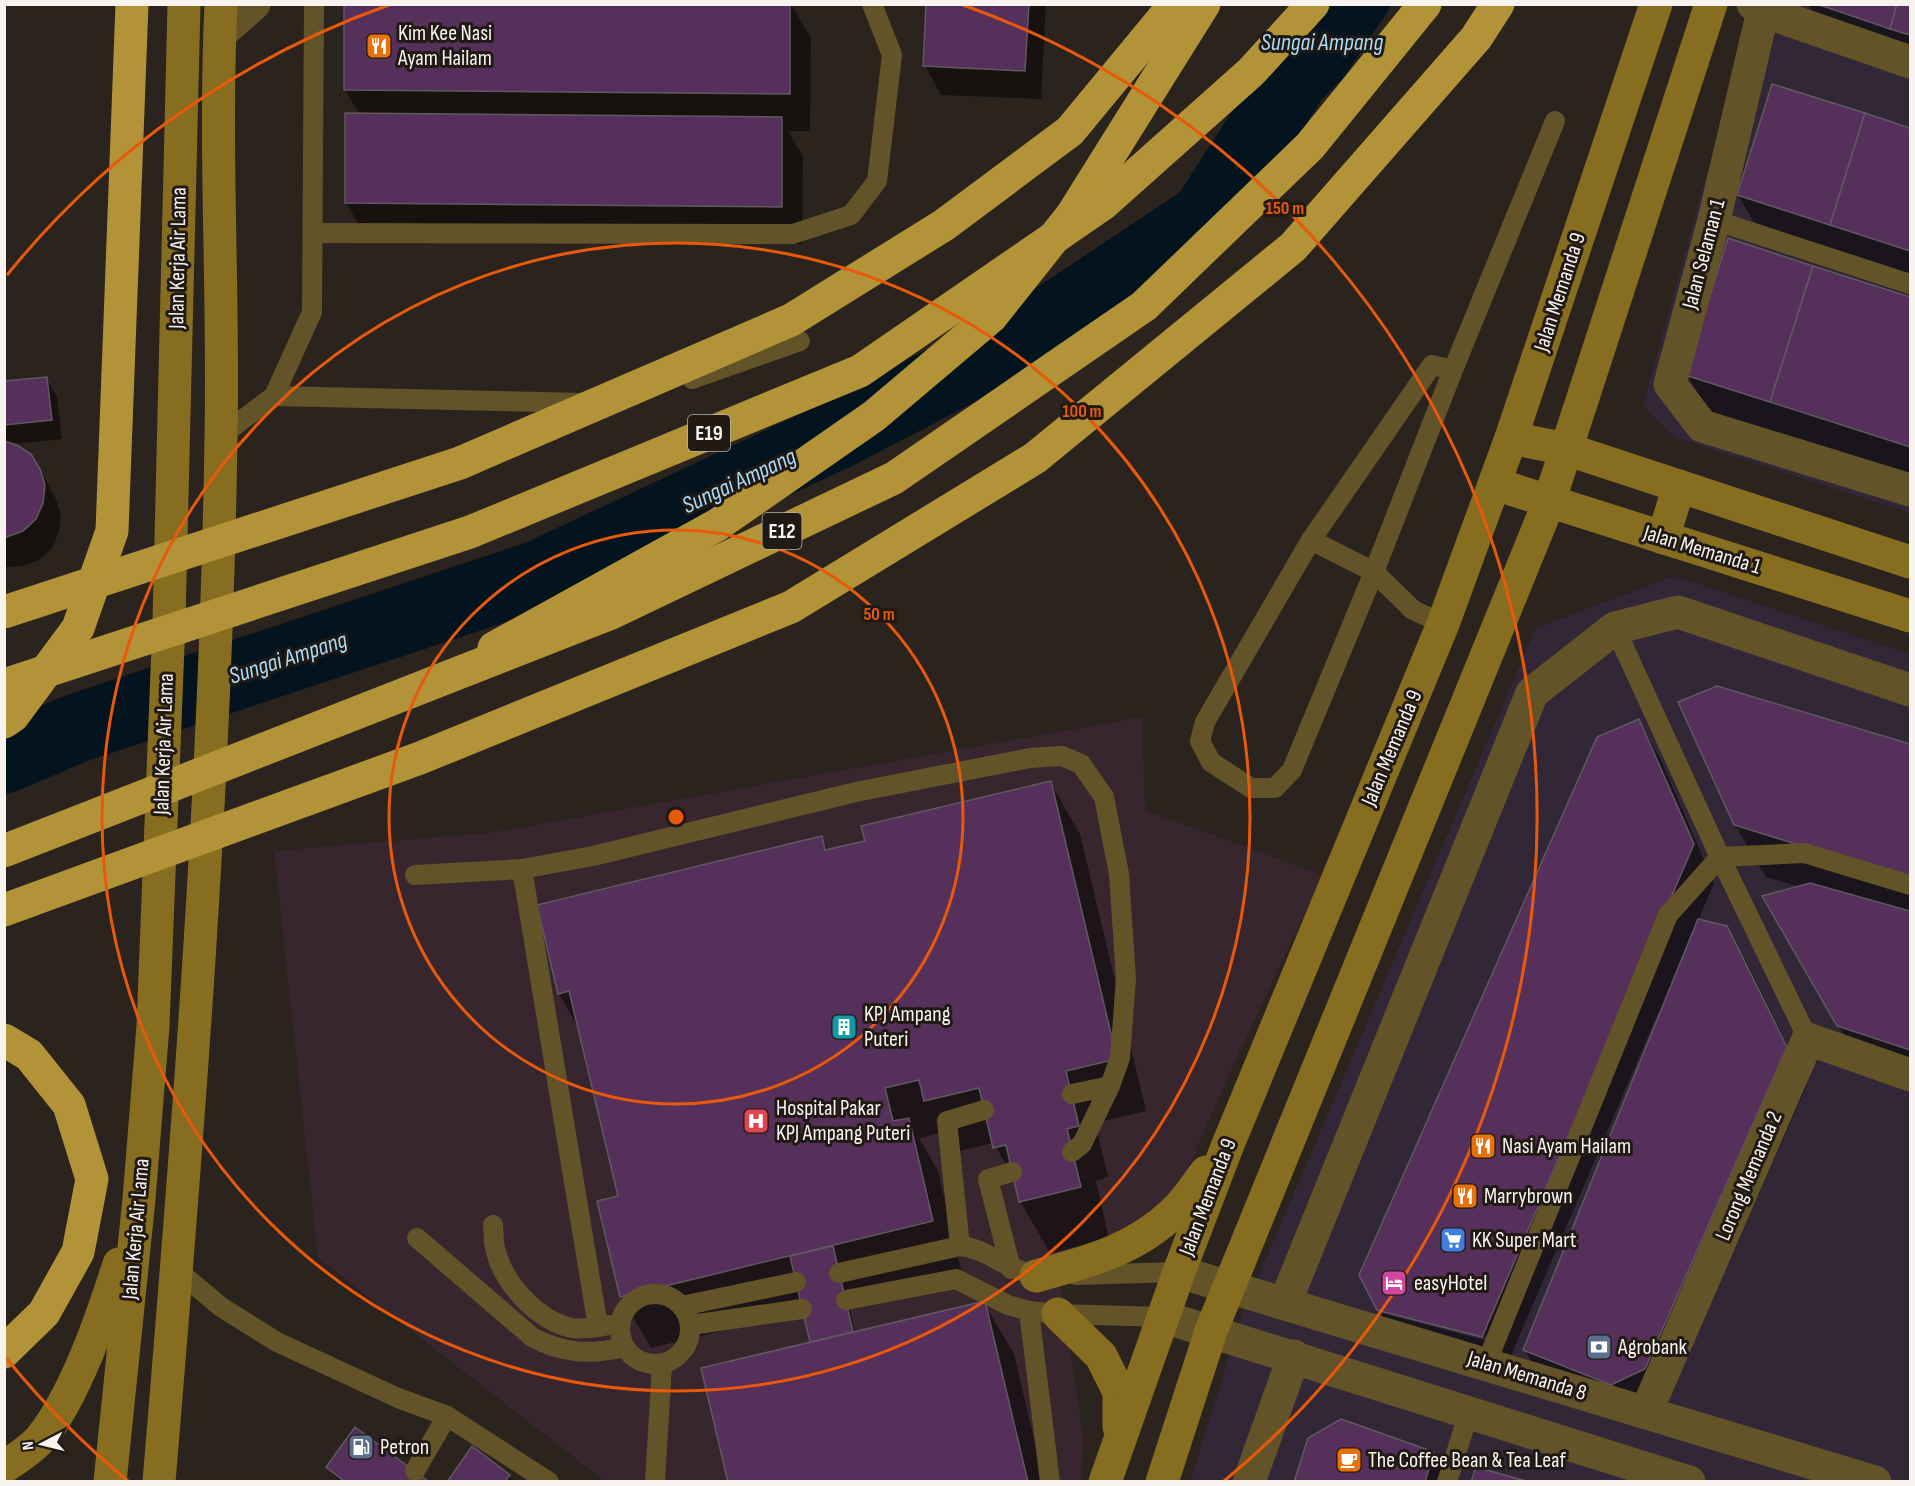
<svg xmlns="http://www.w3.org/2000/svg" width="1915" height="1486" font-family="'Sofia Sans Condensed',sans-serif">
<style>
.commercial{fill:#322736}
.medical{fill:#38262e}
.water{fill:#03141f}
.shadow{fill:#0007;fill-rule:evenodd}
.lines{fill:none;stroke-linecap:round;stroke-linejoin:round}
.river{stroke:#03141f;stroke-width:69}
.building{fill:#55305a;stroke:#605961;stroke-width:1.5}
.lane{stroke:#635328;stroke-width:20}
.street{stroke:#635328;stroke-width:33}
.secondary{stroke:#876d20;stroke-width:33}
.highway{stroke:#b39337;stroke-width:33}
.highway-bridge{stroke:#b39337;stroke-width:33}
.ring{fill:none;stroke:#e8590c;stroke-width:3}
.labels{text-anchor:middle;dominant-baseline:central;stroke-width:6;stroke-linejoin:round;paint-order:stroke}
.shield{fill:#211a14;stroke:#b8b2ad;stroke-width:1.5}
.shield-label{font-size:21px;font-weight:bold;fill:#f8f3ef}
.poi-label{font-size:22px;fill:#f8f3ef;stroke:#211a14;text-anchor:start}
.street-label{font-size:22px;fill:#f8f3ef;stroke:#211a14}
.water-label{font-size:24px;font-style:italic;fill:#a9dcfb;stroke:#211a14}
.centre{fill:#e8590c;stroke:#211a14;stroke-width:3}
.ring-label{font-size:18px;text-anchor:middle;font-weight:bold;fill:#e8590c;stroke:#211a14;stroke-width:6;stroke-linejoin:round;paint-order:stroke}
</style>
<rect width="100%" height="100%" fill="#2b231d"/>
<g class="commercial">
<path d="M1753 5H1910V513L1674 437 1643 405Z"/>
<path d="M1674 576 1910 654V1481L1190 1482 1241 1317 1536 628Z"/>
</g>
<path class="medical" d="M1142 717 1145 810 1323 875 1230 1072 1188 1169 1145 1226 1057 1262 1083 1435 1082 1481 606 1482 318 1258 274 851 495 832Z"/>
<path class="water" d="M1298 5H1392L1344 77 1205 217Z"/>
<g class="shadow">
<path d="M346 4H791L811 38 810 131H788L803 156 802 244 368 240 346 203 360 115 345 90Z"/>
<path d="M928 4H1046L1041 99 941 95 925 66Z"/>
<path d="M1808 4H1910V76L1835 52Z"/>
<path d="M1773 86 1910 130V292L1768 247 1738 195Z"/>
<path d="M1729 240 1910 297V488L1717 426 1687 375Z"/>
<path d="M46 378 57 397 62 439 14 444 39 469 56 499 61 515 59 532 52 548 39 560 24 566 8 567 4 566V383Z"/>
<path d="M1717 688 1910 745V1091L1869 1078 1764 897 1800 887 1766 877 1735 825Z"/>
<path d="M1639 721 1660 758 1714 883 1698 921 1726 928 1748 965 1807 1085 1666 1406 1546 1387 1524 1349 1662 1012 1659 1011 1503 1374 1400 1347 1379 1310ZM1381 1310 1489 1338 1488 1341 1381 1313Z"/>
<path d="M1050 782 1080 834 1146 1111 1095 1123 1108 1177 1096 1181 1109 1239 1050 1253 1020 1201 1017 1186 994 1143 955 1152 944 1132 919 1138 938 1171 962 1273 848 1301 855 1333 984 1303 1014 1354 1044 1482H729L812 1343 804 1311 651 1348 621 1297 620 1197 579 1029 559 994 821 838 829 851 867 842Z"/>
<path d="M1433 1454 1449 1482H1296Z"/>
<path d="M327 1467 426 1482H340Z"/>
<path d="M509 1476 512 1482H449Z"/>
</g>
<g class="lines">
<path class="river" d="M4 759 77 728 538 575 843 432 1023 338 1205 217 1328 26 1337 4"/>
</g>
<g class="building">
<path d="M344 4H790V94L344 90Z"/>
<path d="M926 4H1029L1025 71 923 66Z"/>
<path d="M1817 4H1897L1890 29Z"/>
<path d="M1897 4H1910V35L1890 29Z"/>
<path d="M1772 84 1865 113 1830 225 1737 195Z"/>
<path d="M345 113 782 117V207L345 203Z"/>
<path d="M1865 113 1910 128V251L1830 225Z"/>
<path d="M1728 238 1813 266 1770 402 1685 375Z"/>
<path d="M1813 266 1910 297V447L1770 402Z"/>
<path d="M47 377 52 420 4 425V381Z"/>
<path d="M4 441 17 445 31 454 40 469 45 485 43 503 36 519 23 531 4 538Z"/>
<path d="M1717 686 1910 744V879L1734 825 1678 702Z"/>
<path d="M1639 719 1694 844 1482 1337 1377 1310 1359 1275 1597 737Z"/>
<path d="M1051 781 1117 1059 1066 1071 1079 1126 1067 1129 1081 1187 1019 1202 1006 1145 993 1148 979 1088 924 1101 919 1080 885 1088 893 1121 909 1118 933 1221 620 1297 597 1201 618 1196 569 991 558 994 537 905 822 836 825 850 865 841 861 826Z"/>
<path d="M1810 883 1910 911V1050L1837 1026 1762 896Z"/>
<path d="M1698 919 1727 926 1787 1047 1645 1369 1611 1385 1523 1350Z"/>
<path d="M833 1246 853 1332 810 1342 790 1256Z"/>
<path d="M985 1301 1028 1482H728L701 1368Z"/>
<path d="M1341 1419 1434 1452 1425 1482H1294L1308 1438Z"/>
<path d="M355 1427 429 1482H345L326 1467Z"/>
<path d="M472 1446 510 1475 505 1482H447Z"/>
<path d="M1476 1467 1529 1482H1471Z"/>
</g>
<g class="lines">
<g class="lane">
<path d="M1714 220 1910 284"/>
<path d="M314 233 793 234 851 215 877 181 892 55 872 4"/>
<path d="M1453 370 1374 572 1292 770 1275 788H1251L1211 762 1200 741 1205 722 1311 540 1432 365 1453 370 1555 121"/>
<path d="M692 379 800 341"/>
<path d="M274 396 582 403"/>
<path d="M221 436 274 396 312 312 314 4"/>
<path d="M1311 540 1374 572 1413 610 1443 624"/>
<path d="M1615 628 1720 857 1808 1039"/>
<path d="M415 875 522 869"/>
<path d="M1072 1094 1110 1086 1082 1144 1072 1152"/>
<path d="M493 1225C494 1234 493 1244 496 1252 505 1285 538 1321 572 1328 583 1330 598 1327 609 1325"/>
<path d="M417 1238 532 1337C563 1354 591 1355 624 1347"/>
<path d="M960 1246 947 1121 984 1110"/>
<path d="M1011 1269 988 1179 1012 1172"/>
<path d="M177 1270 221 1307 277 1342 398 1398 447 1416"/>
<path d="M839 1273 960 1246C991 1249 1012 1276 1045 1275"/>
<path d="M1075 1275 1179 1272"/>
<circle cx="655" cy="1329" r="35"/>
<path d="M846 1300 956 1279 1008 1305 1029 1311 1058 1314 1164 1317"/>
<path d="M682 1306 796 1282"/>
<path d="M1029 1311 1050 1482"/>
<path d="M691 1325 802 1309"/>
<path d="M598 1327 522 869 593 856 856 792 1030 758 1062 756 1081 764 1104 797 1119 874 1126 979 1120 1058 1110 1086"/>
<path d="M1486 1364 1668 915 1720 857 1804 853 1910 885"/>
<path d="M415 1471 447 1416 549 1482"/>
<path d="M655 1482 662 1365"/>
<path d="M1447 1482 1469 1412"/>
</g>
<g class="street">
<path d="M1753 4 1763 11 1910 62"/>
<path d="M1763 11 1714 220 1670 384 1702 426 1910 490"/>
<path d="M220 34 254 4"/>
<path d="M1179 1272 1875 1482"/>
<path d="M1285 1303 1532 693 1615 628 1678 612 1910 690"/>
<path d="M1164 1317 1689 1482"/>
<path d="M1646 1412 1808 1039 1910 1075"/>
<path d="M1249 1482 1294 1356"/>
</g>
<g class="secondary">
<path d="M1511 438 1566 449 1910 562"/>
<path d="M1495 484 1910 616"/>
<path d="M1663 538 1679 486"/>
<path d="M1036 1276C1087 1262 1135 1250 1174 1212 1186 1201 1196 1185 1206 1172"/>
<path d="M1058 1314 1101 1356 1119 1392V1427"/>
<path d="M4 1467C16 1459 32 1449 41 1438 76 1394 102 1317 119 1264"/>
<path d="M110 1482 139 1199 153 1026 169 621 184 4"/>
<path d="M159 1482C188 1134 216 785 221 436 224 292 214 148 221 4"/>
<path d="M1105 1482 1179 1272 1227 1147 1443 624 1511 438 1656 4"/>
<path d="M1162 1482 1211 1331 1549 502 1711 4"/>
</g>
<g class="highway">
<path d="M494 648 717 525 874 416 991 317 1072 215 1204 4"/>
<path d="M4 722 13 716 78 628 112 531 132 4"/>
<path d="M4 1040 29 1055 69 1105 92 1179 78 1252 44 1313 4 1352"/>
</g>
<g class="highway-bridge">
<path d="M4 612 460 463 791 320 944 225 1070 131 1175 4"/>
<path d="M4 685 470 532 860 371 1103 204 1251 72 1313 4"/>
<path d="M4 851 609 614 894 478 1144 306 1310 146 1425 4"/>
<path d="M4 910 420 758 791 607 1035 458 1293 247 1476 38 1498 4"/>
</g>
</g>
<g class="ring">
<circle cx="676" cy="817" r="287"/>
<circle cx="676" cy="817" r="574"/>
<path d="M128 1481A861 861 0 0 1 7 1359M7 275A861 861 0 0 1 389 5M963 5A861 861 0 0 1 1224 1481"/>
</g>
<defs>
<g id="restaurant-square" transform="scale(1.35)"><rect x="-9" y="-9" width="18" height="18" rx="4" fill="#e8710a" stroke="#211a14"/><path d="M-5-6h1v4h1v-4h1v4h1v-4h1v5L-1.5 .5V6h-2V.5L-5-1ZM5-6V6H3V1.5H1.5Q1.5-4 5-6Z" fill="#fff"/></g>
<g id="building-square" transform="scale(1.35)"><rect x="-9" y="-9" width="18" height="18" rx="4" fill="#0f9aa8" stroke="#211a14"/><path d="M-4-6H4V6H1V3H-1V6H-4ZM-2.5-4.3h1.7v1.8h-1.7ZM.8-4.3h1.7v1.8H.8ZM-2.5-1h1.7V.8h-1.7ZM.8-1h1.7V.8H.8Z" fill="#fff"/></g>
<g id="hospital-square" transform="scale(1.35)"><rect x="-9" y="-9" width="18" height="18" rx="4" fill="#e0444e" stroke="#211a14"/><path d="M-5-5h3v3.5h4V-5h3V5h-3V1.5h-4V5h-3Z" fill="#fff"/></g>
<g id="supermarket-square" transform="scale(1.35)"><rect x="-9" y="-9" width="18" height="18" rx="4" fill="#3f7fe0" stroke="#211a14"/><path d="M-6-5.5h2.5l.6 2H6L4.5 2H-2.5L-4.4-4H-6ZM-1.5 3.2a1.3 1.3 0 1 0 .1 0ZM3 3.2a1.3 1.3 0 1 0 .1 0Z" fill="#fff"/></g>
<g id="hotel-square" transform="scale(1.35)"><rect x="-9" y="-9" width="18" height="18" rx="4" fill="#d1479c" stroke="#211a14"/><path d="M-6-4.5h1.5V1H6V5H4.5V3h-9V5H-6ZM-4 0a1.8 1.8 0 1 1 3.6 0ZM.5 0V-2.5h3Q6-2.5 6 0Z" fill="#fff"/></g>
<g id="bank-square" transform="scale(1.35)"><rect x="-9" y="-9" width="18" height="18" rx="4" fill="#5c6f8a" stroke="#211a14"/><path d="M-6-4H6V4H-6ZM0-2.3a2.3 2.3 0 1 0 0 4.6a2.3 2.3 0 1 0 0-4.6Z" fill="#fff"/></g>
<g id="fuel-square" transform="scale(1.35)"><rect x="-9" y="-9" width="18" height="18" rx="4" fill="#5c6f8a" stroke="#211a14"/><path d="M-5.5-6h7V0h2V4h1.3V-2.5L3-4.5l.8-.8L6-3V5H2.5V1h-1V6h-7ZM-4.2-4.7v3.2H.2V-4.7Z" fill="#fff"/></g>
<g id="cafe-square" transform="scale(1.35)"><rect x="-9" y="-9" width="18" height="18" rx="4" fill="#e8710a" stroke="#211a14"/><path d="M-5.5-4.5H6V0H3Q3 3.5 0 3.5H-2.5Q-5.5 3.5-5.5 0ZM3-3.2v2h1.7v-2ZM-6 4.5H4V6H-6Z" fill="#fff"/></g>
</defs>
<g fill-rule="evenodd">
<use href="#restaurant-square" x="379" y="46"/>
<use href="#building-square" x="844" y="1027"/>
<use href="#hospital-square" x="756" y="1121"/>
<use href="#restaurant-square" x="1483" y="1146"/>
<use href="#restaurant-square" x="1465" y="1196"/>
<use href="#supermarket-square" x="1453" y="1240"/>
<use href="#hotel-square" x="1394" y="1283"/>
<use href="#bank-square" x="1599" y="1347"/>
<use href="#fuel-square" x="361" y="1447"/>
<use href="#cafe-square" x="1349" y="1460"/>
</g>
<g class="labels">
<g class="shield">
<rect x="688" y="415" width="42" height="36" rx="4.5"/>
<rect x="762.5" y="513" width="39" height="36" rx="4.5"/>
</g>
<g class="shield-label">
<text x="709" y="433">E19</text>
<text x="782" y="531">E12</text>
</g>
<g class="poi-label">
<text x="398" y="33">Kim Kee Nasi<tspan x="398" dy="25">Ayam Hailam</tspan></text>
<text x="864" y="1014">KPJ Ampang<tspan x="864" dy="25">Puteri</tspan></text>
<text x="776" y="1108">Hospital Pakar<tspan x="776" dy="25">KPJ Ampang Puteri</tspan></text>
<text x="1502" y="1146">Nasi Ayam Hailam</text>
<text x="1484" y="1196">Marrybrown</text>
<text x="1472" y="1240">KK Super Mart</text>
<text x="1414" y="1283">easyHotel</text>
<text x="1618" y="1347">Agrobank</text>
<text x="380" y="1447">Petron</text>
<text x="1368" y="1460">The Coffee Bean &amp; Tea Leaf</text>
</g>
<g class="street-label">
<text transform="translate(1704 254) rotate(-75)">Jalan Selaman 1</text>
<text transform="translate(178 258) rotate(-89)">Jalan Kerja Air Lama</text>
<text transform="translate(1560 292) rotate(-72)">Jalan Memanda 9</text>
<text transform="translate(1702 550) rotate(17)">Jalan Memanda 1</text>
<text transform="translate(164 744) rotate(-88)">Jalan Kerja Air Lama</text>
<text transform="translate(1392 748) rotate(-67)">Jalan Memanda 9</text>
<text transform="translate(1749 1176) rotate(-67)">Lorong Memanda 2</text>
<text transform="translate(1208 1197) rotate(-69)">Jalan Memanda 9</text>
<text transform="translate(136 1229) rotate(-85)">Jalan Kerja Air Lama</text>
<text transform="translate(1527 1376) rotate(17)">Jalan Memanda 8</text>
</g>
<g class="water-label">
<text x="1322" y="42">Sungai Ampang</text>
<text transform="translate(739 481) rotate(-25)">Sungai Ampang</text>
<text transform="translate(288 658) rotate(-18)">Sungai Ampang</text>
</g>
</g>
<circle cx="676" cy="817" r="9" class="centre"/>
<g class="ring-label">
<text x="1285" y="214">150 m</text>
<text x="1082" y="417">100 m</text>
<text x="879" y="620">50 m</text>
</g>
<rect width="1915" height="1486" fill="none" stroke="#f8f3ef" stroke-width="12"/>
<g transform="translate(42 1444) rotate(263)" stroke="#211a14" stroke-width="4.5" paint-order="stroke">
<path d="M0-4.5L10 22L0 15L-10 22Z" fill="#f8f3ef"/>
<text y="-9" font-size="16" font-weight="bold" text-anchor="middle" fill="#f8f3ef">N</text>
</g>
</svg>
